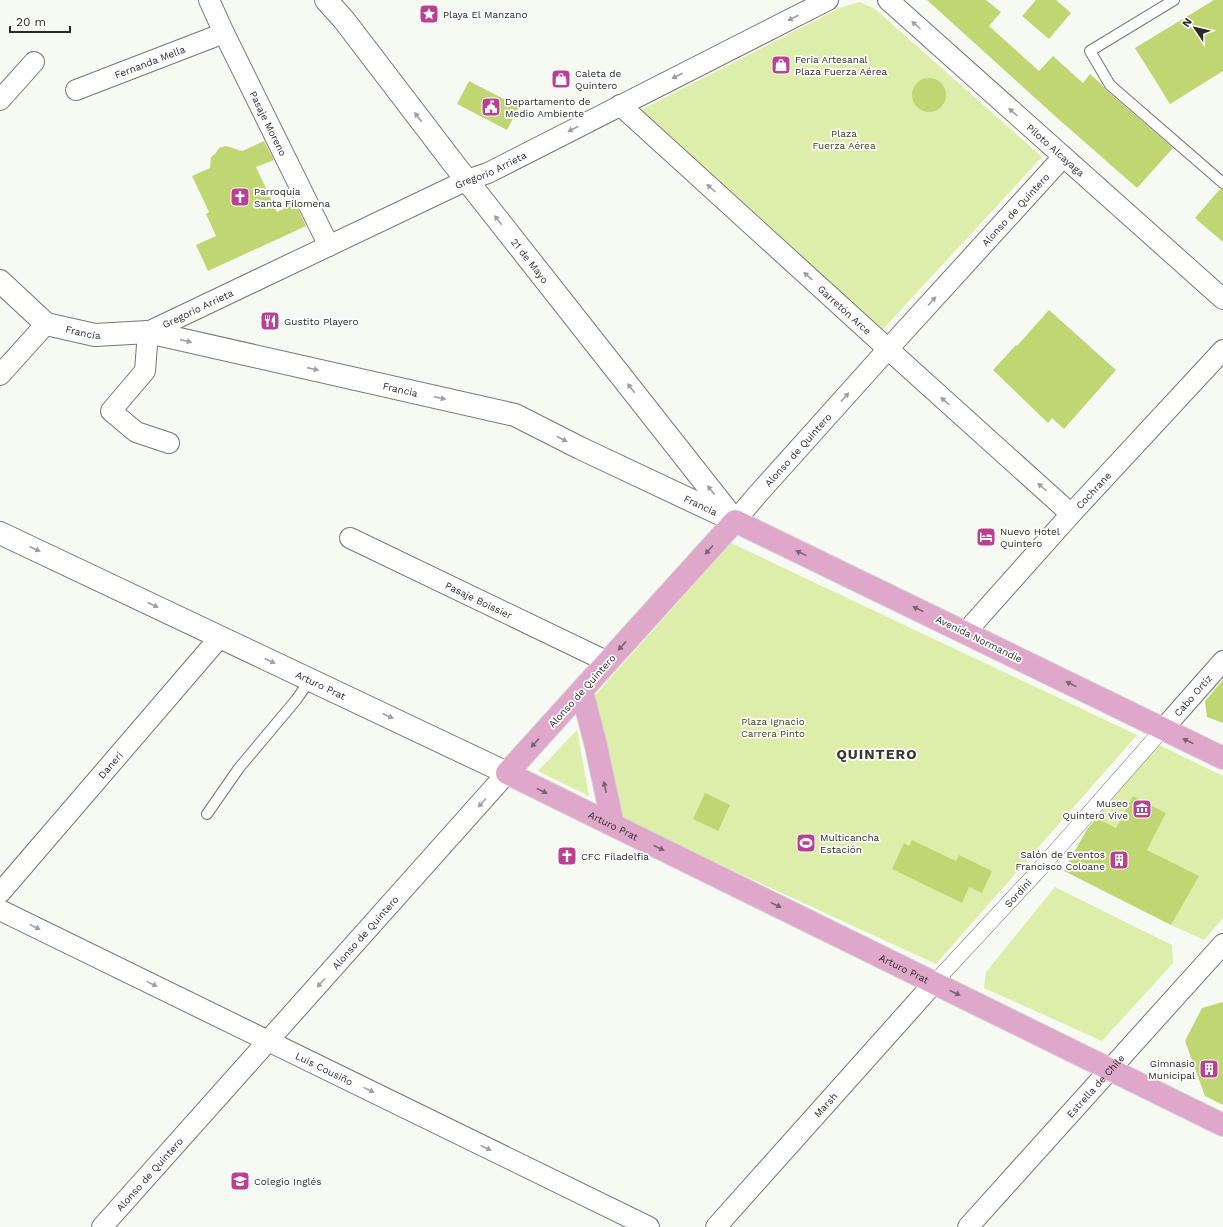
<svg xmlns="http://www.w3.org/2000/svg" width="1223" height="1227" font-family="'Work Sans',sans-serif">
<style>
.green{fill:#dea}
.building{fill:#c0d673}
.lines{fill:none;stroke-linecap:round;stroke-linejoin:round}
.service-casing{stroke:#767772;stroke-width:12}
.pedestrian-casing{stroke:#767772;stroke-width:16}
.minor-casing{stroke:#767772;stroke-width:22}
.tertiary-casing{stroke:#767772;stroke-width:24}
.primary-casing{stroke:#d4d4d4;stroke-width:24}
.service{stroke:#fff;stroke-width:10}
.pedestrian{stroke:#fff;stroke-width:15}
.minor{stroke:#fff;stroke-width:20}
.tertiary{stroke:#fff;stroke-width:22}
.primary{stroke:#dfa7c9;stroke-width:22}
.oneway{fill:#9f9f9e}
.oneway2{fill:#7b6270}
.labels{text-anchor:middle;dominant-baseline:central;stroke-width:3.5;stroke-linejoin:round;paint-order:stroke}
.poi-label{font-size:10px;fill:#292a28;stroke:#fffffe;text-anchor:start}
.street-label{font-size:10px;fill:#292a28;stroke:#fffffe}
.park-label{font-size:10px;fill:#384118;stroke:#fffffe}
.district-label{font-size:14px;font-weight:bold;letter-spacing:1px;fill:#373833;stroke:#fffffe}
</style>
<rect width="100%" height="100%" fill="#f7f9f3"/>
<g class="green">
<path d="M860 2 875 9 1042 157 883 329 637 112 842 7Z"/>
<path d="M731 543 1137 735 936 964 621 819 590 701Z"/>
<path d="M577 730 589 796 538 771Z"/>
<path d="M1157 744 1223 776V918L1204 940 1171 925 1198 876 1147 850 1166 813 1133 796 1116 828 1096 818Z"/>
<path d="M1055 887 1172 945 1173 963 1102 1041 984 988 986 972Z"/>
</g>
<g class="building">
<path d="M927 0H986L1001 12 989 26 1039 71 1053 56 1083 83 1090 74 1102 85 1106 90 1173 148 1137 188 1055 116Z"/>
<path d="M1036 0H1056L1071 13 1049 39 1022 16Z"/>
<path d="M1214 0H1223V71L1170 104 1135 48Z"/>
<circle cx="929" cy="95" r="17"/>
<path d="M469 81 519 107 507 130 457 104Z"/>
<path d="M264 141 274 160 256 167 277 212 295 203 306 226 208 271 196 245 216 236 206 214 209 212 192 176 210 168 211 157 215 154 219 148 226 146 242 151Z"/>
<path d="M1220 189H1223V242L1195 218Z"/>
<path d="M1049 310 1116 370 1064 429 1052 418 1048 423 993 370 1016 345 1017 346Z"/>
<path d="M1223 680V723L1207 717 1205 701Z"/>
<path d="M705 793 730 805 718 831 693 819Z"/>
<path d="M1133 796 1166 813 1147 850 1199 876 1171 925 1064 871 1087 829 1097 818 1116 828Z"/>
<path d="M912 840 956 861 959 855 992 871 982 893 969 887 962 903 892 869 904 843 909 846Z"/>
<path d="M1223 1002V1105L1205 1096 1185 1041 1202 1008Z"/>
</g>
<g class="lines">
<g class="service-casing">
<g id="service">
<path d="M1174 0 1090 51 1110 85 1223 183"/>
<path d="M207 814 239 768 296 700 310 680"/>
</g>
</g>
<g class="pedestrian-casing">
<g id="pedestrian">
<path id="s1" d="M934 983 1039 870 1163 729"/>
</g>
</g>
<g class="minor-casing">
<g id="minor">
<path id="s2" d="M209 0 224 33 329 246"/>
<path id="s3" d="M888 0 1223 299"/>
<path id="s4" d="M76 90 224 33"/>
<path d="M0 100 34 62"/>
<path id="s5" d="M620 105 888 349 1071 514"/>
<path d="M0 375 46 324"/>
<path id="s6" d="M169 443 136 432 111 411 145 371 148 332 467 180 488 173 828 0"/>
<path id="s7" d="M735 521 757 495 888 349 1063 157"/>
<path id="s8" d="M350 538 608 662"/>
<path id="s9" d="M965 633 1071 514 1223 350"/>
<path id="s10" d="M1163 729 1223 661"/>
<path id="s11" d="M0 893 220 637"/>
<path id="s12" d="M0 910 649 1227"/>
<path id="s13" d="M102 1227 507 773"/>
<path id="s14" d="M716 1227 934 983"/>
<path id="s15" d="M968 1227 1223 944"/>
</g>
</g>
<g class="tertiary-casing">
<g id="tertiary">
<path id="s16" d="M326 0 344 20 454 164 732 517"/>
<path id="s17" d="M0 281 46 324 95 335 148 332 515 415 580 448 735 521"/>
<path id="s18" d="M0 533 507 773"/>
</g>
</g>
<g class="primary-casing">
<g id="primary">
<path d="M582 691 596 746 613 825"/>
<path id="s19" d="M1223 758 735 521 507 773 1223 1125"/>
</g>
</g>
<use href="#service" class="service"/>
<use href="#pedestrian" class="pedestrian"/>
<use href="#minor" class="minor"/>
<use href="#tertiary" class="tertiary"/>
<use href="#primary" class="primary"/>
</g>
<defs><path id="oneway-solid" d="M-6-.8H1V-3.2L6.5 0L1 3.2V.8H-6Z"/></defs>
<g class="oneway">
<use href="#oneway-solid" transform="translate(793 18) rotate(153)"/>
<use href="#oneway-solid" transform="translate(916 25) rotate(-138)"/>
<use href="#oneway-solid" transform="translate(677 76) rotate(153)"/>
<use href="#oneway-solid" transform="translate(1013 112) rotate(-138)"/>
<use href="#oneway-solid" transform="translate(418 117) rotate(-127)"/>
<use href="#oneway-solid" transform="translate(573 129) rotate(153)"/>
<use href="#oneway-solid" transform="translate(711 188) rotate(-138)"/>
<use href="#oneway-solid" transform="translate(498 220) rotate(-128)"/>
<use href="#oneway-solid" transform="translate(808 276) rotate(-138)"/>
<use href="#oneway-solid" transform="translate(932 301) rotate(-48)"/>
<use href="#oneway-solid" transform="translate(186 341) rotate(13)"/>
<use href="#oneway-solid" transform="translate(313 369) rotate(13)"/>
<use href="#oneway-solid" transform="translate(631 388) rotate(-128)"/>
<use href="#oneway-solid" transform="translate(845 397) rotate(-48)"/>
<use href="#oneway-solid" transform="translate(440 398) rotate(13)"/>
<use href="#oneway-solid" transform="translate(945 401) rotate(-138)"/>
<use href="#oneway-solid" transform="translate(562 439) rotate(27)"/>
<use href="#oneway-solid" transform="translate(1042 487) rotate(-138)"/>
<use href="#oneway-solid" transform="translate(711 490) rotate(-128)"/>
<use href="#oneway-solid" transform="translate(35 549) rotate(25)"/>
<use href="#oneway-solid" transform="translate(153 605) rotate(25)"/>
<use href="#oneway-solid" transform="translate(270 661) rotate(25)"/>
<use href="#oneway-solid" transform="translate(388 716) rotate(25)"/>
<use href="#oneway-solid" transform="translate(482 803) rotate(132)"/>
<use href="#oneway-solid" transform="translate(35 927) rotate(26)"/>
<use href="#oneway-solid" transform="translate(321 983) rotate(132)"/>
<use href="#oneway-solid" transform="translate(152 984) rotate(26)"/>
<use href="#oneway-solid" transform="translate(369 1090) rotate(26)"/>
<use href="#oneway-solid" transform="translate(486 1148) rotate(26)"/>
</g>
<g class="oneway2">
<use href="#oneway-solid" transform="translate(709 550) rotate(132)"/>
<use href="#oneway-solid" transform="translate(801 553) rotate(-154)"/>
<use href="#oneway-solid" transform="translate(918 609) rotate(-154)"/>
<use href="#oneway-solid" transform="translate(622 646) rotate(132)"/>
<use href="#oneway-solid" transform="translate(1071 684) rotate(-154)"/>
<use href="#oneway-solid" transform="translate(1188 741) rotate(-154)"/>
<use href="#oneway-solid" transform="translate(535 743) rotate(132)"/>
<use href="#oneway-solid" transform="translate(605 787) rotate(-102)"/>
<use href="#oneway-solid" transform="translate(542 791) rotate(26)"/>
<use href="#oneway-solid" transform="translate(659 848) rotate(26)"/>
<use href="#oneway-solid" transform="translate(776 905) rotate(26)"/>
<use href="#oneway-solid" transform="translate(955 993) rotate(26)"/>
</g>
<defs>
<g id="sight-square" transform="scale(1)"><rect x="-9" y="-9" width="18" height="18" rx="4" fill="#bb4091" stroke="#fffffe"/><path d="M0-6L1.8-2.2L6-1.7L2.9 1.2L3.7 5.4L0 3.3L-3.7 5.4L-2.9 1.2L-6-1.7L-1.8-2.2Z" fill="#fff"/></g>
<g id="shop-square" transform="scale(1)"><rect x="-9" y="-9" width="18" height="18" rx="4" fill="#bb4091" stroke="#fffffe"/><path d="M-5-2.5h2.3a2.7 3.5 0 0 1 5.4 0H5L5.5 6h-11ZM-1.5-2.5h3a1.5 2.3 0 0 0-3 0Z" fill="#fff"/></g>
<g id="civic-square" transform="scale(1)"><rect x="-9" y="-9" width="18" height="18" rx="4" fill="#bb4091" stroke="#fffffe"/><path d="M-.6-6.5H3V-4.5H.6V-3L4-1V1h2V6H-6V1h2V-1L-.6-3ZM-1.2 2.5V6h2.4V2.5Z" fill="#fff"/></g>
<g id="church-square" transform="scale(1)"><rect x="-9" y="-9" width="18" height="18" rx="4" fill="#bb4091" stroke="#fffffe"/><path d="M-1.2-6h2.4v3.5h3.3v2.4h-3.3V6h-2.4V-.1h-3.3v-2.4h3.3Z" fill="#fff"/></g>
<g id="restaurant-square" transform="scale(1)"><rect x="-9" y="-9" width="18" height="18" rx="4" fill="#bb4091" stroke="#fffffe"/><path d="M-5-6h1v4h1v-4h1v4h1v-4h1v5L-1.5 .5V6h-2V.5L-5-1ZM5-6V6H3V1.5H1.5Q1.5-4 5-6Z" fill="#fff"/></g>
<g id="hotel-square" transform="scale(1)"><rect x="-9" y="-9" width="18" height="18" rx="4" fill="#bb4091" stroke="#fffffe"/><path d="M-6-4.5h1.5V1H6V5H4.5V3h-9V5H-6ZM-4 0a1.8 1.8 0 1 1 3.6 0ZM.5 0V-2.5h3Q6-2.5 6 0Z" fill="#fff"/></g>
<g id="museum-square" transform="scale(1)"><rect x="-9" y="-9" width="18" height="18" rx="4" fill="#bb4091" stroke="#fffffe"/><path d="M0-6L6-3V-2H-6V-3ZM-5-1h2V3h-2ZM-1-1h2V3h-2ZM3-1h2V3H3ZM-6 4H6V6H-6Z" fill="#fff"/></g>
<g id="stadium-square" transform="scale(1)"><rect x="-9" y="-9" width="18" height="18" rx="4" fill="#bb4091" stroke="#fffffe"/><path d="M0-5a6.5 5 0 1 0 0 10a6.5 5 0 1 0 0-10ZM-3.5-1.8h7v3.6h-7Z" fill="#fff"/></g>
<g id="building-square" transform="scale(1)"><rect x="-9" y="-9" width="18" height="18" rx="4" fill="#bb4091" stroke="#fffffe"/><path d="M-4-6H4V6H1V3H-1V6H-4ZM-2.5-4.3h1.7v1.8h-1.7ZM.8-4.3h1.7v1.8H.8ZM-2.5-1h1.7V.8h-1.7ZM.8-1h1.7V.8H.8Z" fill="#fff"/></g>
<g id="school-square" transform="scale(1)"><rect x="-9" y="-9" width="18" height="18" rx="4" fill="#bb4091" stroke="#fffffe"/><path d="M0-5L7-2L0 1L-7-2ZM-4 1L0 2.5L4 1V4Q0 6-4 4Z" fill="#fff"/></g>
</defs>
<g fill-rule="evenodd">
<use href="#sight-square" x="429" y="14"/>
<use href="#shop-square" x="781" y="65"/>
<use href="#shop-square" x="561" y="79"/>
<use href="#civic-square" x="491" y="107"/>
<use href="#church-square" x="240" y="197"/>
<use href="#restaurant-square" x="270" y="321"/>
<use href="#hotel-square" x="986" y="537"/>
<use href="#museum-square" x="1142" y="809"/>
<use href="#stadium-square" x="806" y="843"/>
<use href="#church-square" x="567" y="856"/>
<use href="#building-square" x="1119" y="860"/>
<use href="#building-square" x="1209" y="1069"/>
<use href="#school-square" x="240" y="1181"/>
</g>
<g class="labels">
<g class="poi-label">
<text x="443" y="14">Playa El Manzano</text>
<text x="795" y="59">Feria Artesanal<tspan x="795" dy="12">Plaza Fuerza Aérea</tspan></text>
<text x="575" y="73">Caleta de<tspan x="575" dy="12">Quintero</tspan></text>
<text x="505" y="101">Departamento de<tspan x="505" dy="12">Medio Ambiente</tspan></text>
<text x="254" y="191">Parroquia<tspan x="254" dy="12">Santa Filomena</tspan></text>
<text x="284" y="321">Gustito Playero</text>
<text x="1000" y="531">Nuevo Hotel<tspan x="1000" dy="12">Quintero</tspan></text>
<text x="1128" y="803" text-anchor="end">Museo<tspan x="1128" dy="12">Quintero Vive</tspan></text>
<text x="820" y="837">Multicancha<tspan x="820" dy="12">Estación</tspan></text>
<text x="1105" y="854" text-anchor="end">Salón de Eventos<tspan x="1105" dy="12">Francisco Coloane</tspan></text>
<text x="581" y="856">CFC Filadelfia</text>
<text x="1195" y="1063" text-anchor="end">Gimnasio<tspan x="1195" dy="12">Municipal</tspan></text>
<text x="254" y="1181">Colegio Inglés</text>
</g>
<g class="street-label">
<text stroke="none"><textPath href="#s4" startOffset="79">Fernanda Mella</textPath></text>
<text stroke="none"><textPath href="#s2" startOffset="137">Pasaje Moreno</textPath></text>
<text stroke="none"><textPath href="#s3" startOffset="225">Piloto Alcayaga</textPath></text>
<text stroke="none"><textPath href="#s6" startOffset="538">Gregorio Arrieta</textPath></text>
<text stroke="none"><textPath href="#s7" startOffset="419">Alonso de Quintero</textPath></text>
<text stroke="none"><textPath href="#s16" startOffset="331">21 de Mayo</textPath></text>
<text stroke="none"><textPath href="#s6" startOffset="214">Gregorio Arrieta</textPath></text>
<text stroke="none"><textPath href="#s5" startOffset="304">Garretón Arce</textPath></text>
<text stroke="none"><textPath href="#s17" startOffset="101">Francia</textPath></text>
<text stroke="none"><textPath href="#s17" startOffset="425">Francia</textPath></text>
<text stroke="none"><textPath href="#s7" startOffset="95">Alonso de Quintero</textPath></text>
<text stroke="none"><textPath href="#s9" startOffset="192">Cochrane</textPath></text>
<text stroke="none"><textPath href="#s17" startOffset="749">Francia</textPath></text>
<text stroke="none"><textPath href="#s8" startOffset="143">Pasaje Boissier</textPath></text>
<text transform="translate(979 639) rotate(26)">Avenida Normandie</text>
<text stroke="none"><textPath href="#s18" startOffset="355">Arturo Prat</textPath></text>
<text transform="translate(582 691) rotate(-48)">Alonso de Quintero</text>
<text stroke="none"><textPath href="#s10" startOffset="45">Cabo Ortiz</textPath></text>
<text stroke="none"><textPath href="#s11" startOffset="169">Daneri</textPath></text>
<text stroke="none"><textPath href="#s19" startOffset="1001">Arturo Prat</textPath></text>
<text stroke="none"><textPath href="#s1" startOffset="123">Sordini</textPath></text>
<text stroke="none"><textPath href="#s13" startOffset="395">Alonso de Quintero</textPath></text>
<text stroke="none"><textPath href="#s19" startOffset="1325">Arturo Prat</textPath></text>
<text stroke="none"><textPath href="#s12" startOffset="361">Luis Cousiño</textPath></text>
<text stroke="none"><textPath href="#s15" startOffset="190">Estrella de Chile</textPath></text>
<text stroke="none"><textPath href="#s14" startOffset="164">Marsh</textPath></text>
<text stroke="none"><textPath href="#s13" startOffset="71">Alonso de Quintero</textPath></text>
</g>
<g class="park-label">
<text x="844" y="133">Plaza<tspan x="844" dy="12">Fuerza Aérea</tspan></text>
<text x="773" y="721">Plaza Ignacio<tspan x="773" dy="12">Carrera Pinto</tspan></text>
</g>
<g class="district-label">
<text x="877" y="754">QUINTERO</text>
</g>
</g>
<g transform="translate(1195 28) rotate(305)" stroke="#fffffe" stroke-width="3" paint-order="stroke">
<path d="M0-3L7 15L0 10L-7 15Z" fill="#292a28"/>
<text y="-6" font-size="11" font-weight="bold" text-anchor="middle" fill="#292a28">N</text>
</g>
<path d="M10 26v6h60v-6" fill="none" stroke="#292a28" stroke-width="2"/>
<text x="16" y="26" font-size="12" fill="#292a28" stroke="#fffffe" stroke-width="3" paint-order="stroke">20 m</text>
</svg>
